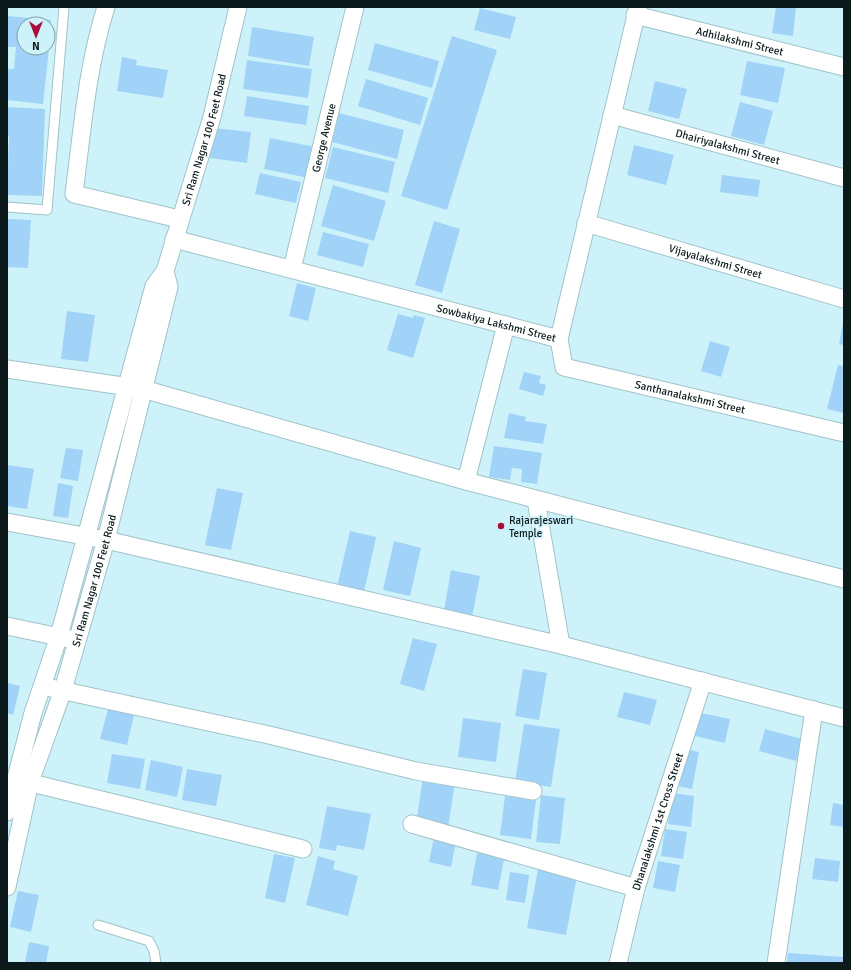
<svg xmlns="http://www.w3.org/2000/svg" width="851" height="970" font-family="Signika,sans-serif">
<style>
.building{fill:#a1d2f8}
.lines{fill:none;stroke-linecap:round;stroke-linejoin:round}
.lane-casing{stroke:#a0c3c9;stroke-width:11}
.street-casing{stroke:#a0c3c9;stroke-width:19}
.lane{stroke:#fff;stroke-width:9}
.street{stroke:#fff;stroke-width:17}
.poi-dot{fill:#a70d38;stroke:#cef2f9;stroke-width:1.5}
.labels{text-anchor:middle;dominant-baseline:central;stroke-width:3.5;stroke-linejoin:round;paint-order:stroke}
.street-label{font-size:11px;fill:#0c1a1c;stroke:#cef2f9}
.poi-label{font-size:11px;fill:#0c1a1c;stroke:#cef2f9;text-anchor:start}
</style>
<rect width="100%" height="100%" fill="#cef2f9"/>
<g class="building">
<path d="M776 7H796L793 36 772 33Z"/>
<path d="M480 8 516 17 510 39 474 30Z"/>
<path d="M7 16 51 20 49 43 48 24H24V48H49L43 104 7 100V69H14L16 47H7Z"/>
<path d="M252 27 314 37 309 66 248 56Z"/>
<path d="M452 36 497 50 447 210 401 196Z"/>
<path d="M375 43 439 61 432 88 368 70Z"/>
<path d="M122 57 137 60 136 65 168 70 163 98 117 91Z"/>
<path d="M247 60 312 69 308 98 243 89Z"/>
<path d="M747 61 785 68 778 103 740 95Z"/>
<path d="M366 79 428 98 420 125 358 106Z"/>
<path d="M655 81 687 89 679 119 648 111Z"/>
<path d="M247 96 309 106 306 125 244 116Z"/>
<path d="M740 102 773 111 764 145 731 136Z"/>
<path d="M7 107 45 109 42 196 7 195 9 136H7Z"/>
<path d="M339 113 404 130 397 159 332 142Z"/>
<path d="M214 128 251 132 247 163 210 158Z"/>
<path d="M270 138 315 147 309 178 264 169Z"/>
<path d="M634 145 674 155 666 185 627 175Z"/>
<path d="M333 147 395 162 388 193 325 178Z"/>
<path d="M260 173 301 182 296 203 255 194Z"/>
<path d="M722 175 760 180 758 197 720 192Z"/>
<path d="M333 185 386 201 374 241 321 226Z"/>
<path d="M7 219 31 220 28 268 7 267Z"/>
<path d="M434 221 460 229 442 293 415 285Z"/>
<path d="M323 232 369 244 363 267 317 255Z"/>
<path d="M297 283 316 288 308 321 289 316Z"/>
<path d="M67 311 95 315 88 362 61 359Z"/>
<path d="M398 314 413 318 414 315 425 318 413 358 387 350Z"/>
<path d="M843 324H844V345L839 344Z"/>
<path d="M710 341 730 347 721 377 701 371Z"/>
<path d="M838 365 844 366V413L827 409Z"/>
<path d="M524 372 541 376 539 383 546 385 543 396 519 389Z"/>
<path d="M509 413 526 417 525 421 547 424 543 444 504 438Z"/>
<path d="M494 446 542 453 537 484 521 482 522 469 512 468 510 480 489 477Z"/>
<path d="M66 448 83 450 78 481 60 478Z"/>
<path d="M8 465 34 469 27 509 7 506Z"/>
<path d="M58 483 73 486 68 518 53 516Z"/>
<path d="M217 488 243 493 231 550 205 545Z"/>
<path d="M350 531 376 537 364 592 337 587Z"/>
<path d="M394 541 421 548 410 596 383 590Z"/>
<path d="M451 570 480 576 472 617 444 611Z"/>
<path d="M413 638 437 644 424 691 400 684Z"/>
<path d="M523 669 547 673 539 720 515 716Z"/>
<path d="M7 683 20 686 13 715 7 713Z"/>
<path d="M624 692 657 700 650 725 617 717Z"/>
<path d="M108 709 134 715 127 745 100 739Z"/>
<path d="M696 712 730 719 725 743 691 735Z"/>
<path d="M463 718 501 723 496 762 458 757Z"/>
<path d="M524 724 560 729 551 787 515 782Z"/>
<path d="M765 729 802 739 796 761 759 751Z"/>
<path d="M685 749 699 752 692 789 678 786Z"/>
<path d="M112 754 145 759 140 789 107 783Z"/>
<path d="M151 760 183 767 177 797 145 790Z"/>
<path d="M187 769 222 775 216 806 182 800Z"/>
<path d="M423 777 455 782 448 828 416 824Z"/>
<path d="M672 793 694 796 691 827 668 824Z"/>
<path d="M541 795 565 798 560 844 536 842Z"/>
<path d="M505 796 536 800 531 839 500 835Z"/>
<path d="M833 803 844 805V827L830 825Z"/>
<path d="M327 806 371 814 364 850 337 845 336 851 319 848Z"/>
<path d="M665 829 687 832 683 859 661 856Z"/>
<path d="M434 837 456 842 451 867 429 862Z"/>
<path d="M477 853 504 859 498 890 471 885Z"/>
<path d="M274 854 295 858 285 903 265 898Z"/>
<path d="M318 856 335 861 333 869 358 876 348 916 306 905Z"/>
<path d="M815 858 840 861 838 882 812 879Z"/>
<path d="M658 861 680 865 675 892 653 888Z"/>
<path d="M538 869 577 876 566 935 527 928Z"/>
<path d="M510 872 529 875 525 903 506 900Z"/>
<path d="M18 891 39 895 31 932 10 927Z"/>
<path d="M29 942 49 946 46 963H25Z"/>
<path d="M788 953 844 957V963H787Z"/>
</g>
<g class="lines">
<g class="lane-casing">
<g id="lane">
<path d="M7 207 47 210 64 7"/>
<path d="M98 925 149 941 154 951 156 963"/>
</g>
</g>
<g class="street-casing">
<g id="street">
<path d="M106 7C87 67 82 132 74 194L179 219"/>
<path id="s1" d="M635 15 844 67"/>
<path id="s2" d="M612 115 844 178"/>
<path id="s3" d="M586 223 844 299"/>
<path id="s4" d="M174 239 559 339 638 7"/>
<path id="s5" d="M292 269 355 7"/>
<path id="s6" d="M559 339 564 367 844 433"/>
<path d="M7 369 143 389 466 481 844 579"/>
<path d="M466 481 506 325"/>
<path d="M536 500 561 645"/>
<path d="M7 522 106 540 561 645 844 718"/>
<path d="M7 626 69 639"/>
<path d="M51 688 269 735 416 771 533 791"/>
<path d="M19 780 303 849"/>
<path id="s7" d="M7 812 33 713 59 636 86 537 154 286 165 271 212 117 238 7"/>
<path d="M412 824 636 888"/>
<path id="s8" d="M7 887 30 782 63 690 106 540 169 287 165 271"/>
<path id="s9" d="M618 963 636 888 703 681"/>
<path d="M776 963 814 710"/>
</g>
</g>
<use href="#lane" class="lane"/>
<use href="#street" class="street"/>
</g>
<circle class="poi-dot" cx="501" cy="526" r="4"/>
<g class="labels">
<g class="street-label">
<text stroke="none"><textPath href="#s1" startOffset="108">Adhilakshmi Street</textPath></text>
<text stroke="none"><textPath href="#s5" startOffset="135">George Avenue</textPath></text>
<text stroke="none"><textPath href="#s7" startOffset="702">Sri Ram Nagar 100 Feet Road</textPath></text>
<text stroke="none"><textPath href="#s2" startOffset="120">Dhairiyalakshmi Street</textPath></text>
<text stroke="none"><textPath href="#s3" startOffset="135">Vijayalakshmi Street</textPath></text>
<text stroke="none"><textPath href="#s4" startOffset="333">Sowbakiya Lakshmi Street</textPath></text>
<text stroke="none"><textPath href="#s6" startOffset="158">Santhanalakshmi Street</textPath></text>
<text stroke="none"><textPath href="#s8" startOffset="319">Sri Ram Nagar 100 Feet Road</textPath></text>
<text stroke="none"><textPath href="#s9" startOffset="147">Dhanalakshmi 1st Cross Street</textPath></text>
</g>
<g class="poi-label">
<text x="509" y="520">Rajarajeswari<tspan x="509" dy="13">Temple</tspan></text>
</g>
</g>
<rect width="851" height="970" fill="none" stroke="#0c1a1c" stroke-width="16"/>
<g transform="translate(36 36) rotate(180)"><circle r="19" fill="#cef2f9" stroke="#809ca1"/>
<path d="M0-3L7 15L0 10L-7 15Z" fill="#a70d38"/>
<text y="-6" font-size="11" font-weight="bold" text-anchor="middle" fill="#0c1a1c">N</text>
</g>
</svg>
